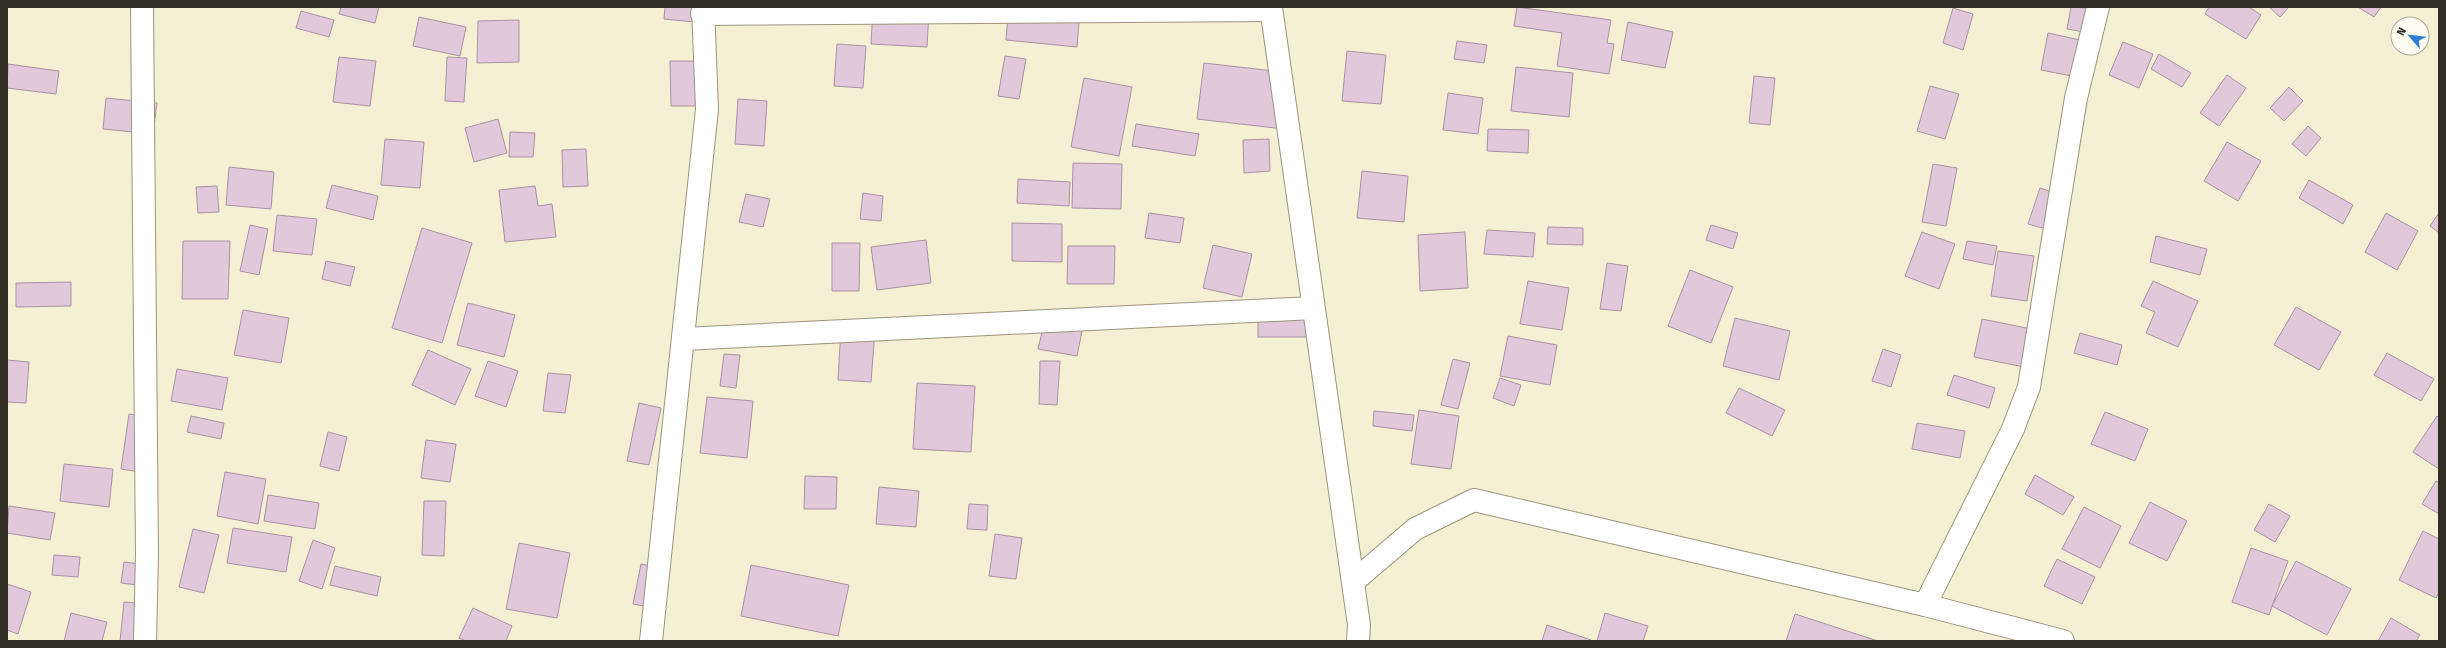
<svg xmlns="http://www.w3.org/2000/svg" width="2446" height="648" font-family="'Fira Sans',sans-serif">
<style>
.building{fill:#e1c8da;stroke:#a992a3}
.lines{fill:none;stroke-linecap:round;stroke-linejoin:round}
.minor-casing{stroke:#9a957c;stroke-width:24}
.minor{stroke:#fff;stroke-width:22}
</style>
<rect width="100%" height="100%" fill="#f5f0d4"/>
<g class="building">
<path d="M341 7H379L375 23 339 14Z"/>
<path d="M665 7H706L704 23 664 19Z"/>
<path d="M1517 7 1611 20 1607 43 1614 44 1609 74 1557 66 1562 33 1514 26Z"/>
<path d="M2071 7 2088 8 2084 32 2067 29Z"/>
<path d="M2209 7H2249L2261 15 2246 39 2205 14Z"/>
<path d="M2269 7H2289L2280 17Z"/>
<path d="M2358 7H2381L2374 17Z"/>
<path d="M873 8 929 10 927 47 871 44Z"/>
<path d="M1953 8 1973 14 1963 50 1943 43Z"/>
<path d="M301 11 334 20 329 37 296 28Z"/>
<path d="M1008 15 1079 22 1077 47 1006 40Z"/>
<path d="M419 17 466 27 460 56 413 46Z"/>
<path d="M519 20V62L477 63 478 21Z"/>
<path d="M1628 22 1673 32 1665 68 1621 60Z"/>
<path d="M2048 33 2089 42 2082 78 2041 70Z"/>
<path d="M1457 41 1487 45 1484 63 1454 59Z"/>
<path d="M2123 42 2153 54 2139 88 2109 75Z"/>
<path d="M837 44 866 46 863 88 834 86Z"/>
<path d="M1347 51 1386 55 1381 104 1342 101Z"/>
<path d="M2159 54 2191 73 2182 87 2151 69Z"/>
<path d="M1005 56 1026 59 1019 99 998 96Z"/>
<path d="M339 57 376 61 370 106 333 102Z"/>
<path d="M447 57 467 58 464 102 445 101Z"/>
<path d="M670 61H700L701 106H671Z"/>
<path d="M1204 63 1291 73 1284 129 1197 119Z"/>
<path d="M8 64 59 71 56 94 7 88Z"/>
<path d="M1516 67 1573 73 1569 117 1511 111Z"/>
<path d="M2227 75 2246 88 2219 126 2200 113Z"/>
<path d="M1754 76 1775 78 1770 125 1749 123Z"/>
<path d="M1084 78 1132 87 1119 156 1071 147Z"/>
<path d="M1930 86 1959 94 1945 139 1917 131Z"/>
<path d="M2289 87 2303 101 2284 121 2270 108Z"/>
<path d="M1448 93 1483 98 1478 134 1443 130Z"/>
<path d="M106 98 157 103 153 134 103 129Z"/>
<path d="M738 99 767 101 764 146 735 144Z"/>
<path d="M498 119 507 153 474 162 465 128Z"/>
<path d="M1136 124 1199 134 1195 156 1132 146Z"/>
<path d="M2308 126 2321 138 2306 156 2292 144Z"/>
<path d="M1488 129 1529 130 1528 153 1487 151Z"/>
<path d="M510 132 535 133 533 157H509Z"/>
<path d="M385 139 424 142 420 188 381 185Z"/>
<path d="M1269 139 1270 171 1244 173 1243 140Z"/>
<path d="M2227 142 2261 161 2238 201 2204 181Z"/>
<path d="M586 149 588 186 563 187 562 150Z"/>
<path d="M1073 163 1122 164 1121 209 1072 208Z"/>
<path d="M1933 164 1957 168 1946 226 1922 222Z"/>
<path d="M229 167 274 172 271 209 226 205Z"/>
<path d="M1362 171 1408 176 1404 222 1357 218Z"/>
<path d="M1018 179 1070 182 1069 206 1017 203Z"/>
<path d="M2309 180 2353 205 2343 224 2299 198Z"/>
<path d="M332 185 378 196 373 220 326 208Z"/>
<path d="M217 186 219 212 198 213 196 187Z"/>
<path d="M535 186 538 206 552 204 556 237 505 242 499 190Z"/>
<path d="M2040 188 2061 195 2050 230 2028 224Z"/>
<path d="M863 193 883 196 881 221 860 219Z"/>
<path d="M746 194 770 199 763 227 739 222Z"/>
<path d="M1149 213 1184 218 1180 243 1145 238Z"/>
<path d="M2386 213 2418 231 2397 270 2365 252Z"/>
<path d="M2439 213V233L2430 226Z"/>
<path d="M277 215 317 219 312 255 273 251Z"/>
<path d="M1012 223 1062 224V262L1012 261Z"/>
<path d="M250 225 268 229 259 275 240 271Z"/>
<path d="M1711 225 1738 233 1733 249 1706 240Z"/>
<path d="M1548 227 1583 228V245L1547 244Z"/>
<path d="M422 228 472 243 442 343 392 328Z"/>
<path d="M1487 230 1535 233 1533 257 1484 254Z"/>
<path d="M1465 232 1468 288 1420 291 1418 235Z"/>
<path d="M1922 232 1955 244 1939 289 1905 276Z"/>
<path d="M2156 236 2207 249 2200 275 2150 262Z"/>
<path d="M926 240 931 283 877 290 871 247Z"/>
<path d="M183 241H230L228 299H182Z"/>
<path d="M1967 241 1997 246 1993 265 1963 259Z"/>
<path d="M832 243H860L859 291H832Z"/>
<path d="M1213 245 1252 254 1242 297 1203 288Z"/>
<path d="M1068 246H1115L1114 284H1067Z"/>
<path d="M1998 251 2034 256 2027 301 1991 296Z"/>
<path d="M326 261 355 267 350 286 322 279Z"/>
<path d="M1607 263 1628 266 1621 311 1600 309Z"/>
<path d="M1690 270 1733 287 1711 343 1668 326Z"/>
<path d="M1528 281 1569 288 1562 330 1520 324Z"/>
<path d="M2153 281 2198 301 2178 347 2146 333 2155 312 2141 306Z"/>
<path d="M71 282V306L16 307V283Z"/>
<path d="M468 303 515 315 504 357 457 345Z"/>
<path d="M2296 307 2341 332 2319 370 2274 345Z"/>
<path d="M243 310 289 318 281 363 234 355Z"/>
<rect x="1258" y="310" width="54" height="27"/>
<path d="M1735 318 1790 331 1779 380 1723 366Z"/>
<path d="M1045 319 1083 326 1077 356 1038 349Z"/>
<path d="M1982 319 2031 329 2024 367 1974 357Z"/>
<path d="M841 328 875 330 871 382 838 380Z"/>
<path d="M2080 333 2122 345 2117 365 2074 353Z"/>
<path d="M1508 336 1557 345 1550 385 1500 376Z"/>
<path d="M1883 349 1901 355 1891 387 1872 381Z"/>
<path d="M428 350 471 369 455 405 412 385Z"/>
<path d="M2387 353 2434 379 2421 401 2374 375Z"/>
<path d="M724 354 740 355 736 388 720 386Z"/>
<path d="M1453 359 1470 363 1458 409 1441 405Z"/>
<path d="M7 360 29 362 26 403 7 402Z"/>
<path d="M488 361 518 371 506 407 475 396Z"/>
<path d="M1040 361H1060L1057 405 1039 404Z"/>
<path d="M177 369 228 378 222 410 171 401Z"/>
<path d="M548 373 571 375 565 413 543 411Z"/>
<path d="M1954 375 1995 388 1989 408 1947 395Z"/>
<path d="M1500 378 1521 385 1514 406 1493 398Z"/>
<path d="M917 383 975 386 971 452 913 449Z"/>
<path d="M1739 388 1785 410 1772 436 1726 413Z"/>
<path d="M707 397 753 401 747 458 700 453Z"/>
<path d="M639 403 661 408 649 465 627 461Z"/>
<path d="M1419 410 1459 416 1451 469 1411 464Z"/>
<path d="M1374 411 1414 415 1412 431 1373 426Z"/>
<path d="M2105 412 2148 429 2135 461 2091 444Z"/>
<path d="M129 414 154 417 147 473 121 469Z"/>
<path d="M191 416 224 423 221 439 187 432Z"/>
<path d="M2437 416 2439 418V469L2413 452Z"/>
<path d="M1917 423 1965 431 1960 458 1912 449Z"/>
<path d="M328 432 347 437 339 471 320 466Z"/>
<path d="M426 440 456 444 450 482 421 478Z"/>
<path d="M64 464 113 469 109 507 60 501Z"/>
<path d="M225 472 266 479 258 524 217 516Z"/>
<path d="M2035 475 2074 497 2063 515 2025 494Z"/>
<path d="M805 476 837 477 836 509H804Z"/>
<path d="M2436 481 2439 483V514L2422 504Z"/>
<path d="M879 487 919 491 916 527 876 524Z"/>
<path d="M268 495 319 503 315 529 264 521Z"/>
<path d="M424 501H446L444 556 422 555Z"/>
<path d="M2150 502 2187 521 2167 561 2129 543Z"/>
<path d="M969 504 988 505 987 530 967 529Z"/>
<path d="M2269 504 2290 516 2275 542 2254 530Z"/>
<path d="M9 506 55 513 50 540 7 533Z"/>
<path d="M2084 507 2121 526 2100 568 2062 549Z"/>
<path d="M233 528 292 537 286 572 227 563Z"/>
<path d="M193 529 219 535 204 593 179 587Z"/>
<path d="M2423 531 2439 539V592L2436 598 2399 580Z"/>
<path d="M995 534 1022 538 1016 579 989 576Z"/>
<path d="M313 540 335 548 322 589 299 581Z"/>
<path d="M519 543 570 553 557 618 506 609Z"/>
<path d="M2251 548 2288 561 2269 615 2232 602Z"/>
<path d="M54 555 80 557 78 577 52 575Z"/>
<path d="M2057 559 2095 577 2082 604 2044 586Z"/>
<path d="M2296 561 2351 589 2327 635 2272 606Z"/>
<path d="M124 562 158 566 155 587 121 583Z"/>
<path d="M641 564 662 568 654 608 633 604Z"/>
<path d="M751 565 849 585 838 636 741 616Z"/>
<path d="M335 566 381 577 377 596 330 585Z"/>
<path d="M7 584 31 592 18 634 7 630Z"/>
<path d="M124 602 153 604 150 641H120Z"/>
<path d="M473 608 512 626 506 641H466L459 638Z"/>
<path d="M71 613 107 622 102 641H64Z"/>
<path d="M1605 613 1648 626 1643 641H1597Z"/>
<path d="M1795 614 1878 641H1786Z"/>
<path d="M2391 618 2420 635 2416 641H2378Z"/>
<path d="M1547 625 1591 640V641H1542Z"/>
</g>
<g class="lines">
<g class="minor-casing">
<g id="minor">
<path d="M142 7 147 554 145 641"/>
<path d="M1271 7 1359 625 1358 641"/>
<path d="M702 14 1271 10"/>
<path d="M683 339 1313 308"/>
<path d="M1353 582 1415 529 1474 500 1925 605 2063 641"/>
<path d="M1925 605 2013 429 2029 387 2076 98 2098 7"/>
<path d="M651 641 707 109 703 7"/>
</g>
</g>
<use href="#minor" class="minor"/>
</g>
<rect width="2446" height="648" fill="none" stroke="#312f24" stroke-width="16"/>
<g transform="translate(2410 36) rotate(298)"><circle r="19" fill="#fefcf1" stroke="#acaa9f"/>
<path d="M0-3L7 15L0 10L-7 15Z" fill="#2c7fce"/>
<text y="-6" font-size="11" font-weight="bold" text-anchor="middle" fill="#312f24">N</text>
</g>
</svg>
